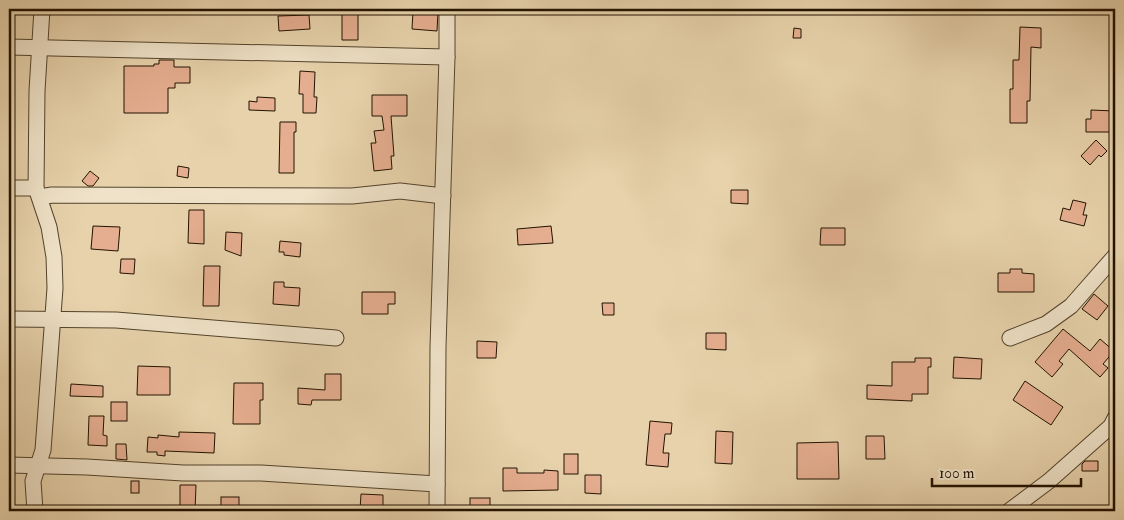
<svg xmlns="http://www.w3.org/2000/svg" width="1124" height="520" font-family="'IM FELL Double Pica',serif">
<style>
.building{fill:#e5ae90;stroke:#221300}
.lines{fill:none;stroke-linecap:round;stroke-linejoin:round}
.minor-casing{stroke:#53432b;stroke-width:17}
.minor{stroke:#efe2c8;stroke-width:15}
</style>
<rect width="100%" height="100%" fill="#e7d2ab"/>
<filter id="stains"><feTurbulence type="fractalNoise" baseFrequency=".004" numOctaves="4"/><feColorMatrix values="0 0 0 0 .2 0 0 0 0 .09 0 0 0 0 .02 0 0 0 .5 -.17"/></filter>
<radialGradient id="worn" r=".72"><stop offset=".6" stop-color="#630" stop-opacity="0"/><stop offset="1" stop-color="#630" stop-opacity=".3"/></radialGradient>
<g class="building">
<path d="M413 11 438 12 437 31 412 29Z"/>
<path d="M342 13 358 14V40H342Z"/>
<path d="M309 15 310 29 279 31 278 16Z"/>
<path d="M1020 27 1041 28V48L1031 47 1030 101H1027V123H1010V89H1013V60H1019Z"/>
<path d="M794 28 801 29V38H793Z"/>
<path d="M159 60H174V67H190V83H175V88H168V113H124V66H154V64H159Z"/>
<path d="M300 71 315 72 314 97H317L316 113H303V94H299Z"/>
<path d="M372 95H407V116H391L394 156H391L392 169 374 171 371 143H376L374 131 384 130 382 116H372Z"/>
<path d="M257 97 275 98V111L249 110V101L257 102Z"/>
<path d="M1091 110 1115 111V132H1086V119H1091Z"/>
<path d="M280 122H296V132H294V173H279Z"/>
<path d="M1096 140 1107 151 1101 157 1099 155 1090 165 1081 156Z"/>
<path d="M178 166 189 168 188 178 177 176Z"/>
<path d="M90 171 99 178 93 186H88L82 181Z"/>
<path d="M731 190H748V204L731 203Z"/>
<path d="M1073 200 1086 203 1083 215H1087L1084 226 1060 220 1063 208 1070 210Z"/>
<path d="M189 210H204V244L188 243Z"/>
<path d="M93 226 120 227 118 251 91 249Z"/>
<path d="M551 226 553 243 518 245 517 229Z"/>
<path d="M821 228H845V245H820Z"/>
<path d="M226 232 242 233 241 256 225 250Z"/>
<path d="M280 241 301 243 300 257 284 255V252H279Z"/>
<path d="M121 259H135L134 274 120 273Z"/>
<path d="M204 266H220L219 306H203Z"/>
<path d="M1010 269H1022V273L1034 274V292H998V273H1010Z"/>
<path d="M274 282H284V287L300 288 299 306 273 304Z"/>
<path d="M362 292H395V304H388V314H362Z"/>
<path d="M1094 294 1108 306 1097 320 1082 309Z"/>
<path d="M602 303H614V315H603Z"/>
<path d="M1063 329 1090 351 1100 339 1114 351 1103 364 1108 368 1100 377 1069 349 1059 361 1063 364 1052 377 1035 362Z"/>
<path d="M706 333H726V350L706 349Z"/>
<path d="M477 341 497 342 496 358H477Z"/>
<path d="M954 357 982 359 981 379 953 378Z"/>
<path d="M915 358H931V367H928V394H912V401L867 399V385L892 386V362H915Z"/>
<path d="M138 366 170 367V395H137Z"/>
<path d="M325 374H341V400H312L311 405 298 404V388L325 390Z"/>
<path d="M1025 381 1063 407 1051 425 1013 400Z"/>
<path d="M234 383H263V400H260V424H233Z"/>
<path d="M71 384 103 386V397L70 396Z"/>
<rect x="111" y="402" width="16" height="19"/>
<path d="M89 416H104L103 435 107 436V446L88 445Z"/>
<path d="M650 421 672 423 671 434H665L663 453H669L668 467 646 465Z"/>
<path d="M716 431 733 432 732 464 715 463Z"/>
<path d="M179 432 215 433 214 453 165 451V456L157 455V452H147L148 437 158 438V435L179 437Z"/>
<path d="M866 436H884L885 459H866Z"/>
<path d="M838 442 839 479H797V443Z"/>
<path d="M116 444H126L127 460 116 459Z"/>
<rect x="564" y="454" width="14" height="20"/>
<path d="M1085 461H1098V471H1082V464Z"/>
<path d="M503 468H517V473H544V470L558 471V490L503 491Z"/>
<path d="M585 475H601V494L585 493Z"/>
<rect x="131" y="481" width="8" height="12"/>
<path d="M180 485H196L195 511H180Z"/>
<path d="M361 494 383 495V511L360 510Z"/>
<rect x="221" y="497" width="18" height="14"/>
<rect x="470" y="498" width="20" height="13"/>
</g>
<g class="lines">
<g class="minor-casing">
<g id="minor">
<path d="M9 47 447 57"/>
<path d="M9 188H36"/>
<path d="M40 197 52 195 352 196 400 191 443 196"/>
<path d="M9 319 116 320 336 338"/>
<path d="M1010 338 1046 324 1071 306 1115 256"/>
<path d="M9 465 87 467 183 473H261L437 484"/>
<path d="M35 511 33 481 43 450 55 288 54 257 49 227 36 188 37 91 42 9"/>
<path d="M437 511 438 347 447 57V9"/>
<path d="M1009 511 1049 481 1111 426 1115 418"/>
</g>
</g>
<use href="#minor" class="minor"/>
</g>
<rect width="1124" height="520" fill="none" stroke="#e7d2ab" stroke-width="30"/>
<rect x="10" y="10" width="1104" height="500" fill="none" stroke="#221300" stroke-width="2.5"/>
<rect x="15" y="15" width="1094" height="490" fill="none" stroke="#221300"/>
<path d="M932 478v8h149v-8" fill="none" stroke="#221300" stroke-width="2.5"/>
<text x="939" y="478" font-size="15" fill="#221300" stroke="#efe2c8" stroke-width="4" paint-order="stroke">100 m</text>
<rect width="100%" height="100%" filter="url(#stains)"/>
<rect width="100%" height="100%" fill="url(#worn)"/>
</svg>
